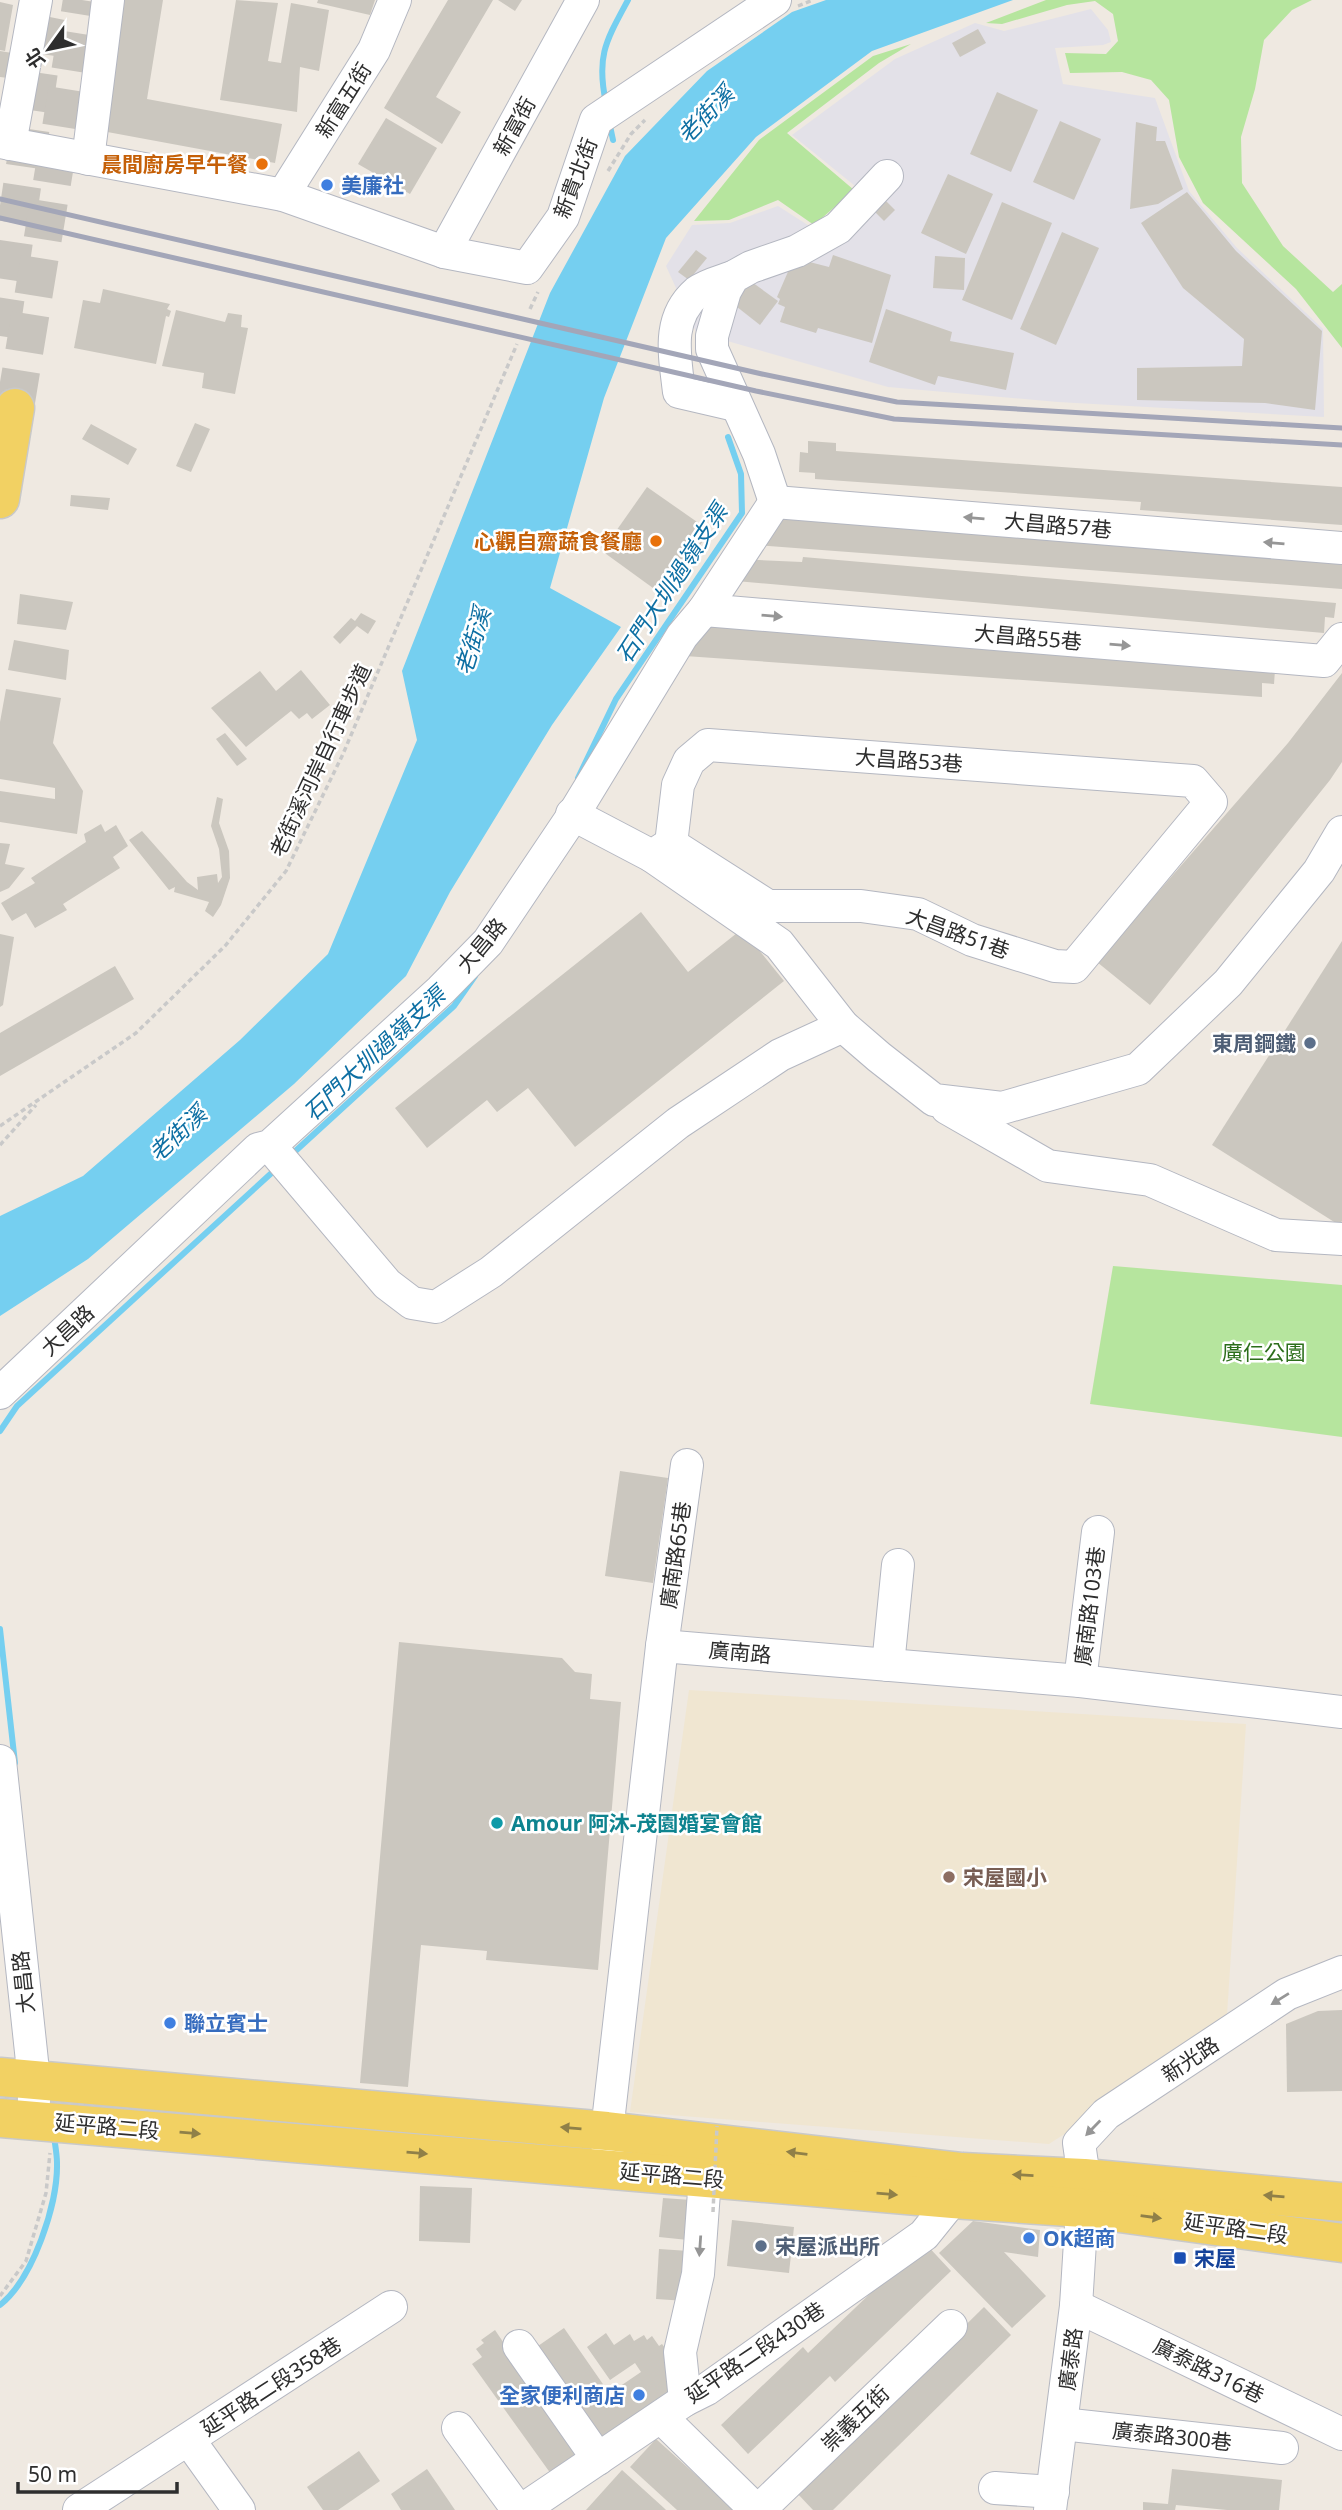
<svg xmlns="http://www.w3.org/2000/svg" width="1342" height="2510" font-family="'Noto Sans','Noto Sans TC',sans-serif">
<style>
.industrial{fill:#e3e1e8}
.education{fill:#f0e6d1}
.green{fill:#b6e59e}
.water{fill:#75cff0}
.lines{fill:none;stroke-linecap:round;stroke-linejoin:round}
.stream{stroke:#75cff0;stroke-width:6}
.building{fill:#cbc7bf}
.major-tunnel{stroke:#c8c4bd;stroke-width:38;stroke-dasharray:38 19;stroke-linecap:butt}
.minor-casing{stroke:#b4b7c1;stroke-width:34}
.major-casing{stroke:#c9c9c9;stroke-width:41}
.path{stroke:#c9c9c9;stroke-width:3.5;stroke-dasharray:5 3.5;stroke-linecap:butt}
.minor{stroke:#fff;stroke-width:32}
.major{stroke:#f2d163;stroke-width:38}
.rail{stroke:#a3a6b8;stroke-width:5}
.path-bridge{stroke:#c9c9c9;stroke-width:3.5;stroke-dasharray:5 3.5;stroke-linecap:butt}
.oneway{fill:#969696}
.oneway2{fill:#908048}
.food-dot{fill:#e8710a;stroke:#fff;stroke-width:2.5}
.shop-dot{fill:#3f7fe0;stroke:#fff;stroke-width:2.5}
.service-dot{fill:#5c6f8a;stroke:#fff;stroke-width:2.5}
.culture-dot{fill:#0f9aa8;stroke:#fff;stroke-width:2.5}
.education-dot{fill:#8d6e63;stroke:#fff;stroke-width:2.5}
.transit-dot{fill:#1a4fb4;stroke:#fff;stroke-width:2.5}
.labels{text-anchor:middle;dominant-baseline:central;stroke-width:5;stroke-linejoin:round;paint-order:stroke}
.street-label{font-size:21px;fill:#2e2e2e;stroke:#fff}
.food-label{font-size:21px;font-weight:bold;fill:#c56008;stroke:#fff;text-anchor:end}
.shop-label{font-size:21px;font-weight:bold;fill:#366cbe;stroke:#fff;text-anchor:start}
.service-label{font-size:21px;font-weight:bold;fill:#4e5e75;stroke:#fff;text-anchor:end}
.park-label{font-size:21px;fill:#2c6e1b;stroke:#fff}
.culture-label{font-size:21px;font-weight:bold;fill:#0d838f;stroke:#fff;text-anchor:start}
.education-label{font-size:21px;font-weight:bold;fill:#785e54;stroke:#fff;text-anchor:start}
.transit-label{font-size:21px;font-weight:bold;fill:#164399;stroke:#fff;text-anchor:start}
.water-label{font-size:23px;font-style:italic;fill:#0d6fa3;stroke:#fff}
</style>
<rect width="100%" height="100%" fill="#efe9e1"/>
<path class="industrial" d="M1091 9 1108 30 1111 42 1103 45 1055 48 1063 84 1155 98 1189 191 1237 248 1323 329 1324 417 1058 402 888 387 696 332 666 266 692 225 730 223 778 206 814 229 860 190 792 135 895 59 975 23 1004 31Z"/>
<path class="education" d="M689 1690 1246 1724 1226 2030 1049 2144 630 2112Z"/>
<g class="green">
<path d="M1046 0H1312L1292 10 1264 40 1255 89 1241 137 1242 183 1283 246 1333 292 1342 284V348L1296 289 1203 203 1179 157 1169 100 1151 80 1122 72 1070 73 1065 53 1106 54 1118 41 1113 14 1095 1 1067 5 1002 24 986 23Z"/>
<path d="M911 44 879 63 787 133 854 190 814 225 778 200 729 220 694 221 759 140 873 56Z"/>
<path d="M1113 1266 1342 1285V1437L1090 1404Z"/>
</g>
<path class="water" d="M826 0H1013L872 51 756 137 666 238 604 398 550 588 621 627 552 725 450 892 406 976 294 1084 88 1259 0 1316V1216L83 1176 240 1040 328 954 417 740 402 671 550 293 625 156 707 71 792 12Z"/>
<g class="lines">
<g class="stream">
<path d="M606 103C596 56 606 41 628 0"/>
<path d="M609 121 613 140"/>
<path d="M578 778 616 699 742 513 741 474 728 437"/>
<path d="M290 1156 454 1006 475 976"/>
<path d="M0 1431 17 1406 277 1168"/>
<path d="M0 1629 15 1763"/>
<path d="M0 2305C33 2279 58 2204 57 2163 57 2154 55 2145 54 2136"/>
</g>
</g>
<g class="building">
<path d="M123 0H163L147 99 282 124 275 163 102 131Z"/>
<path d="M236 0 278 3 268 61 281 63 291 3 329 10 319 71 300 67 297 112 220 100Z"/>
<path d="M318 0H375L370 15 317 3Z"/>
<path d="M448 0H493L436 97 461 112 442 144 384 108Z"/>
<path d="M498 0H522L515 11Z"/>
<path d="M0 2 13 5 5 51 0 50Z"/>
<path d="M978 29 986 43 960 57 952 43Z"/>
<path d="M0 51 12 53 8 78 0 77Z"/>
<path d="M997 92 1038 110 1011 172 970 154Z"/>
<path d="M386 118 437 148 410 194 358 164Z"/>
<path d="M1060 121 1101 139 1074 200 1033 182Z"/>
<path d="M1136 122 1157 127 1156 141H1165L1183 189 1158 204 1130 209Z"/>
<path d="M948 174 993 194 966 254 921 233Z"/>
<path d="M1187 192 1236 251 1322 331 1315 410 1265 403 1137 400V368L1242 366 1244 339 1183 288 1141 223Z"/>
<path d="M883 198 895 210 884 221 871 208Z"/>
<path d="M1002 202 1052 223 1012 320 962 300Z"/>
<path d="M1062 232 1099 248 1056 345 1020 329Z"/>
<path d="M696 250 707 258 689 280 678 272Z"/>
<path d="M833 255 891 275 872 343 818 328 816 333 780 322 785 307 778 304 780 299 777 297 794 258 829 267Z"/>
<path d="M935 256 965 258 964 290 933 288Z"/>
<path d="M749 280 778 301 760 325 732 303Z"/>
<path d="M103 289 170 304 167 309 171 311 169 317 166 316 156 364 74 348 83 300 100 303Z"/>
<path d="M886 309 952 332 950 341 1014 353 1006 390 938 376 935 385 869 362Z"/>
<path d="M176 310 225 322 228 313 242 315 241 327 248 328 235 394 202 388 204 373 162 366Z"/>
<path d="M195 423 210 429 191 472 176 466Z"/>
<path d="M91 424 137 449 128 465 82 439Z"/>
<path d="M808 441 836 443V451L1342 487V525L1140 510 1141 502 815 479V473L799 472 800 452 808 453Z"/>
<path d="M647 487 710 531 664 596 602 551Z"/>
<path d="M71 495 110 498 108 510 70 506Z"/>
<path d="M762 513 1342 557V589L754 545Z"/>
<path d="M803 557 1336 603 1334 618 1325 617 1324 633 736 581 738 559 802 562Z"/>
<path d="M20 594 73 602 66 630 17 624Z"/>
<path d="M361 613 376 621 368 634 357 626 340 644 333 637 351 618 355 621Z"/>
<path d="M697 623 1275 670 1274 684 1262 683V697L685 656Z"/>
<path d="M14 640 69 650 66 680 8 670Z"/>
<path d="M301 670 330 705 312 719 307 713 299 719 291 711 246 747 211 708 260 671 276 691Z"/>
<path d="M1342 673V762L1330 780 1150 1005 1097 962 1288 743Z"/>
<path d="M6 689 61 698 53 743 83 791 77 834 0 822V791L55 799V788L0 779V722Z"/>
<path d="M225 733 247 759 237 766 216 739Z"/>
<path d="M217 797 223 799 219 823 229 851 230 878 221 905 213 917 205 911 209 902 174 892 175 887 169 890 129 840 142 831 187 882 198 890 197 877 217 874 218 883 222 877 219 849 211 826Z"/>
<path d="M101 824 105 832 116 825 128 846 113 857 120 868 63 904 67 910 35 928 26 913 12 921 1 903 35 883 31 878 86 842 84 834Z"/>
<path d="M0 843 10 844 5 864 25 868 9 888 0 892Z"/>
<path d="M641 912 688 972 742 929 784 981 575 1147 528 1088 497 1112 487 1100 427 1148 395 1108Z"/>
<path d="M0 934 14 937 3 1005 0 1007Z"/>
<path d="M1342 941V1221L1339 1225 1212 1145Z"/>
<path d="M115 966 134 999 0 1076V1033Z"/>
<path d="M620 1471 668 1478 653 1583 605 1576Z"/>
<path d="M399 1642 562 1658 575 1672 592 1674 590 1699 621 1702 598 1970 486 1960 487 1951 421 1945 408 2087 360 2083Z"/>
<path d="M1342 2010V2091L1287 2092 1286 2024 1318 2011Z"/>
<path d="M420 2186 472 2188 470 2243 419 2241Z"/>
<path d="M663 2198 691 2200 688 2240 659 2237Z"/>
<path d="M732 2220 794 2227 789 2273 727 2266Z"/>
<path d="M973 2221 1040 2230 1038 2257 1004 2252 1046 2296 1012 2328 939 2253Z"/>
<path d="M924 2242 951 2271 835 2382 830 2376 748 2454 721 2425 803 2347 808 2353Z"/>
<path d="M659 2249 689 2251 686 2301 656 2299Z"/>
<path d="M984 2307 1011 2335 833 2510H813L796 2492Z"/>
<path d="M564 2328 614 2400 620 2395 616 2389 641 2372 635 2363 610 2380 587 2347 606 2333 614 2345 630 2334 634 2341 644 2335 647 2340 652 2336 659 2346 662 2344 678 2365 677 2388 603 2440 538 2346Z"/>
<path d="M495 2330 579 2454 551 2474 472 2364 482 2357 476 2349 484 2343 481 2340Z"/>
<path d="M656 2439 735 2510H677L630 2467Z"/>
<path d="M359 2451 380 2481 338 2510H323L307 2487Z"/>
<path d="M427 2469 455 2510H401L391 2494Z"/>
<path d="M1172 2469 1282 2480 1279 2510H1227L1176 2505 1175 2510H1143V2502L1168 2504Z"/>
<path d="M622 2470 664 2508 666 2510H586Z"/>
</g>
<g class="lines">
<g class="major-tunnel">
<path d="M0 336 43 44 52 0"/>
<path d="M15 408 82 0"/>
</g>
<g class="minor-casing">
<g id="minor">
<path d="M0 142 283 195 444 252 527 268 563 217 596 120 775 0"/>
<path d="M10 144 36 0"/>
<path d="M88 159 108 0"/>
<path d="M283 195 374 50 395 0"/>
<path d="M444 252 583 0"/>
<path d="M733 277C722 281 706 285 697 292 666 319 675 356 679 392L735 405"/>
<path d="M775 502 1342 548"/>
<path d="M775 502 759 454 712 349V336L725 291 733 277 751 267 797 251 838 228 887 176"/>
<path d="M704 610 1324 661 1342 639"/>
<path d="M708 745 1193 781 1211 802 1074 967 1055 966 972 940 918 914 861 906H768L671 844 678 785 689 761Z"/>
<path d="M572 814 652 856 669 845"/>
<path d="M652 856 779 944 843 1026 879 1057 934 1100 1002 1108 1138 1069 1228 983 1319 871 1342 832"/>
<path d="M947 1108 1048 1166 1150 1180 1276 1235 1342 1239"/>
<path d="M270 1146 387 1284 412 1303 436 1307 491 1272 678 1123 780 1055 843 1026"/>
<path d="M0 1393 258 1149 270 1146 441 990 488 942 570 820 682 636 704 610 775 502"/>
<path d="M662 1646 1080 1681 1342 1712"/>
<path d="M888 1665 898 1565"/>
<path d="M1080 1681 1098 1532"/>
<path d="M0 1761 34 2080V2101"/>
<path d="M608 2155 607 2131 662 1646 687 1465"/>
<path d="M1076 2306 1342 2434"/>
<path d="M519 2346 598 2459"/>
<path d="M685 2400 680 2352 698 2274 705 2178"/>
<path d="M661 2417 756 2510"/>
<path d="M1062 2424 1282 2448"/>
<path d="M458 2428 518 2510"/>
<path d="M189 2440 239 2510"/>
<path d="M995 2488 1053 2492"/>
<path d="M79 2510 391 2307"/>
<path d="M522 2510 685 2400 707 2389 924 2235 953 2199 959 2180"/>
<path d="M759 2510 951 2326"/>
<path d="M1050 2510 1076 2306 1084 2178 1079 2143 1106 2114 1287 1994 1342 1972"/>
</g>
</g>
<g class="major-casing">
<g id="major">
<path d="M0 499 15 408"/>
<path d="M0 2077 607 2131 962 2172 1084 2178 1342 2202"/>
<path d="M0 2118 953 2199 1083 2208 1342 2243"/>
</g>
</g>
<g class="path">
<path d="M798 6 813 0"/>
<path d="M608 171 631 134 645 120"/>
<path d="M530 309 538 292"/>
<path d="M0 1126 136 1033 225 946 286 871 343 754 517 344"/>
<path d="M0 1145 36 1105"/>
<path d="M0 2296 26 2261 46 2193 50 2153"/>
</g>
<use href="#minor" class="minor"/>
<use href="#major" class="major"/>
<g class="rail">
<path d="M0 199 762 374 897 402 1342 428"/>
<path d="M0 218 756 391 894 419 1342 445"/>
</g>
<path class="path-bridge" d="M713 2212 717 2126"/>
</g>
<defs><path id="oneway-solid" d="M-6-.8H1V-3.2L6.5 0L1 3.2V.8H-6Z" transform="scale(1.75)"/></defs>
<g class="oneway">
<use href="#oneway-solid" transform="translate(974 518) rotate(-175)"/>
<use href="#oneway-solid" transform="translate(1274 543) rotate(-175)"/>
<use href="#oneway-solid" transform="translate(772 616) rotate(5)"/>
<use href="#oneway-solid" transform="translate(1120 645) rotate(5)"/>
<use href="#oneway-solid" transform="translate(1280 1999) rotate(148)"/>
<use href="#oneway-solid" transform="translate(1093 2128) rotate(134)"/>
<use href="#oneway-solid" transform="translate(700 2246) rotate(94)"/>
</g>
<g class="oneway2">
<use href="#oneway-solid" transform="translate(571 2128) rotate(-175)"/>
<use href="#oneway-solid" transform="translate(190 2133) rotate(5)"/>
<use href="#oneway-solid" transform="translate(417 2153) rotate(5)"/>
<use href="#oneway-solid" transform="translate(797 2153) rotate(-173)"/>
<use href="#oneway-solid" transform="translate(1023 2175) rotate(-177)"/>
<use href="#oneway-solid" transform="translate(887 2194) rotate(5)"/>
<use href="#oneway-solid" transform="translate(1274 2196) rotate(-175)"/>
<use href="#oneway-solid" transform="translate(1151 2217) rotate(8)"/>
</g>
<g class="food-dot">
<circle cx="262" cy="164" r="7"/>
<circle cx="656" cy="541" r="7"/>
</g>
<g class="shop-dot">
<circle cx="327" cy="185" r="7"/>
<circle cx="170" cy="2023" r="7"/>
<circle cx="1029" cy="2238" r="7"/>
<circle cx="639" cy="2395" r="7"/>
</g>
<g class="service-dot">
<circle cx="1310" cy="1043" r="7"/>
<circle cx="761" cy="2246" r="7"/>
</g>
<circle class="culture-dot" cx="497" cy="1823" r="7"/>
<circle class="education-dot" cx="949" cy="1877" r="7"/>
<rect class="transit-dot" x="1173" y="2251" width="14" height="14" rx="3.5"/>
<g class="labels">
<g class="street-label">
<text transform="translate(343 100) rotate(-58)">新富五街</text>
<text transform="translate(514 126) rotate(-61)">新富街</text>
<text transform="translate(575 178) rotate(-69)">新貴北街</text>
<text transform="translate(1058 525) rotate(5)">大昌路57巷</text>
<text transform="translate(1028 637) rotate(5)">大昌路55巷</text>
<text transform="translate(320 760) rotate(-65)">老街溪河岸自行車步道</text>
<text transform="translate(909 760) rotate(4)">大昌路53巷</text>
<text transform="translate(958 933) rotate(20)">大昌路51巷</text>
<text transform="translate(481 945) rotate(-50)">大昌路</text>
<text transform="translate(67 1330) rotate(-43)">大昌路</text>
<text transform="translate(675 1555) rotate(-82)">廣南路65巷</text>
<text transform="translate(1089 1606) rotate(-83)">廣南路103巷</text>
<text transform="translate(740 1652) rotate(5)">廣南路</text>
<text transform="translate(23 1982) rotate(-96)">大昌路</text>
<text transform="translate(1190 2059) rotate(-34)">新光路</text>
<text transform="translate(107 2126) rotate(5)">延平路二段</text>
<text transform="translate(672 2175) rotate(5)">延平路二段</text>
<text transform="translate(1236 2228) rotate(8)">延平路二段</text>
<text transform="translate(755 2352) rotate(-34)">延平路二段430巷</text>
<text transform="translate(1070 2359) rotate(-83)">廣泰路</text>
<text transform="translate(1209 2370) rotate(26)">廣泰路316巷</text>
<text transform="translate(271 2386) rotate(-33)">延平路二段358巷</text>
<text transform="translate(855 2418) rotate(-44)">崇義五街</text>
<text transform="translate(1172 2436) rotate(6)">廣泰路300巷</text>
</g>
<g class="food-label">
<text x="248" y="164">晨間廚房早午餐</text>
<text x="642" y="541">心觀自齋蔬食餐廳</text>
</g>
<g class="shop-label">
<text x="341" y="185">美廉社</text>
<text x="184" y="2023">聯立賓士</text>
<text x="1043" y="2238">OK超商</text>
<text x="625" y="2395" text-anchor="end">全家便利商店</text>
</g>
<g class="service-label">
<text x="1296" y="1043">東周鋼鐵</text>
<text x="775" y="2246" text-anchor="start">宋屋派出所</text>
</g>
<g class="park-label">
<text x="1264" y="1352">廣仁公園</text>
</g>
<g class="culture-label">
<text x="511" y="1823">Amour 阿沐-茂園婚宴會館</text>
</g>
<g class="education-label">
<text x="963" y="1877">宋屋國小</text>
</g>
<g class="transit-label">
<text x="1194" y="2258">宋屋</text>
</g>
<g class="water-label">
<text transform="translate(705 114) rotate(-46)">老街溪</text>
<text transform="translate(671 583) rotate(-57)">石門大圳過嶺支渠</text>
<text transform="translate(472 641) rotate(-73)">老街溪</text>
<text transform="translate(374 1053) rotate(-43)">石門大圳過嶺支渠</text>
<text transform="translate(177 1133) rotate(-43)">老街溪</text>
</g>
</g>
<g transform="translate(49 49) rotate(237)" stroke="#ffffff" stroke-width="5" paint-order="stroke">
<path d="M0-5L12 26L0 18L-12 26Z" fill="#2e2e2e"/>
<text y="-10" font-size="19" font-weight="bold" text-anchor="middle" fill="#2e2e2e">北</text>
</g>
<path d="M18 2482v10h159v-10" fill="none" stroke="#2e2e2e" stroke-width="3.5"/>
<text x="28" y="2482" font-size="21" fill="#2e2e2e" stroke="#ffffff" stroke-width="5" paint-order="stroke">50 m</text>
</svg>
